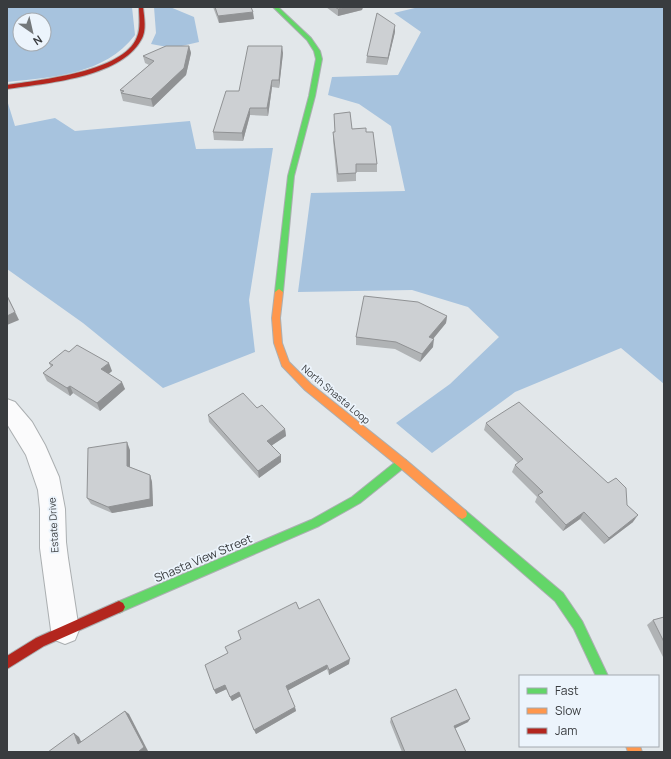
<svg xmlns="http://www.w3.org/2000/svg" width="671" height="759" font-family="Manrope,sans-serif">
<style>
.forest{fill:#a7c3de;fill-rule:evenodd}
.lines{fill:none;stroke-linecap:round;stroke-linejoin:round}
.street-casing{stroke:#abafb1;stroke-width:2}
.fast-casing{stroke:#abafb1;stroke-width:2}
.slow-casing{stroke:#abafb1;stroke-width:2}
.jam-casing{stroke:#abafb1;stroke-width:2}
.street{fill:#fbfbfc;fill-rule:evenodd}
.fast{fill:#63d668;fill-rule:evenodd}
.slow{fill:#ff974d;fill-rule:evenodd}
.jam{fill:#b3261e;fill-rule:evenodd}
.wall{fill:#b0b3b5}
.shaded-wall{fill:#909294}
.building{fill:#cdd0d3;stroke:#909294}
.labels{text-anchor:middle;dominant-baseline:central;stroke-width:3.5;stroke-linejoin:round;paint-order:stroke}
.street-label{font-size:10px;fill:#393c3f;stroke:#ecf4fc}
.near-street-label{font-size:12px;fill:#393c3f;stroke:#ecf4fc}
</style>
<rect width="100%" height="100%" fill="#e2e7ea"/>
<g class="forest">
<path d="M7 7H132L135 35C105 75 52 77 7 82ZM20 20H44V44H20Z"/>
<path d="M154 7H170L194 17 199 42 173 48 151 44 156 33Z"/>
<path d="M419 7H664V384L621 348 515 392 432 453 396 423 450 384 499 337 468 307 412 290 298 292 311 193 405 191 391 126 359 104 328 95 332 77 398 75 421 32 394 13Z"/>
<path d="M7 100 15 126 55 118 75 131 190 121 196 149 273 148 249 300 255 352 163 388 83 323 7 269Z"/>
</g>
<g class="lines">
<g class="street-casing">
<path id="street" d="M7 399 15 402 32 422 45 445 59 477 65 509 66 542 68 558 79 630 75 640 65 644 55 640 51 630 40 548V509L38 490 26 455 7 424Z"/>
</g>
<g class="fast-casing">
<g id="fast">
<path d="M273 7H278L311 38 320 51 322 59 315 96 294 176 283 292 279 295 275 292 288 176 309 96 316 59 314 51 307 40Z"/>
<path d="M402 459 406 460 407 463 406 466 360 503 319 526 123 611 119 613 115 611 113 607 115 603 311 520 352 497 398 460Z"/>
<path d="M462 509 466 511 563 593 582 621 608 676H596L574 629 555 601 458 517 457 514 458 511Z"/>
</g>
</g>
<g class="slow-casing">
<g id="slow">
<path d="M279 289 283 292 280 318 282 343 289 362 311 384 406 460 466 511 467 514 466 517 462 519 458 517 398 466 305 390 282 366 274 343 272 318 275 292Z"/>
<path d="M626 746H640L642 752H628Z"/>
</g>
</g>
<g class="jam-casing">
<g id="jam">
<path d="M139 7H143C144 17 147 31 141 40 120 78 46 83 7 89V85C39 80 124 72 137 37 141 28 139 17 139 7Z"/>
<path d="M119 601 123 603 125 607 123 611 44 646 7 669V656L36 638Z"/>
</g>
</g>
<use href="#street" class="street"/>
<use href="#fast" class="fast"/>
<use href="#slow" class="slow"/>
<use href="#jam" class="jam"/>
</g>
<g class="wall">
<path d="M213 7H251L254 19 219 23Z"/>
<path d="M326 7H363L362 10 338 16Z"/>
<path d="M395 32 387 65 366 63 367 56Z"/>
<path d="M189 46 191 53 186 75 153 107 123 101 120 90 149 65 145 63 143 56Z"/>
<path d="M283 53 279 88 272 87 268 116 250 115 243 141 214 140 213 132 239 91Z"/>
<path d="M334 114 352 129 366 132 377 164V172H356V181L337 182 333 140V132H335Z"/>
<path d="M447 316 446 323 433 339V347L420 362 395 349 356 345V337Z"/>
<path d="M49 363 112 371 108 374 125 389 100 411 73 393 70 396 47 381 43 373 51 367Z"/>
<path d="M257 408 285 429 286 436 272 445 281 462 259 478 209 422 208 415Z"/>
<path d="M486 423 627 505 633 522 604 544 580 519 563 531 535 502 537 497 512 472 515 465 518 463 484 430Z"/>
<path d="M130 450V467L150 475 152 482 153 506 112 513 91 504 87 498Z"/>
<path d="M299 609 349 664 329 675 327 669 288 690 296 711 256 734 241 696 232 701 226 689 216 694 214 690 228 653 241 639Z"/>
<path d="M664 617V659L647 625 653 620Z"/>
<path d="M391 718 468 722 455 728 466 752H402L390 722Z"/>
</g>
<g class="shaded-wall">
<path d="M346 7H363L362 10 338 16V9Z"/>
<path d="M253 12 254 19 219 23 218 16Z"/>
<path d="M395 25V32L387 65 388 58Z"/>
<path d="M189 46 191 53 186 75 153 107 151 99Z"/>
<path d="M282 46 283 53 279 88V80Z"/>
<path d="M272 80V87L268 116 267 108Z"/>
<path d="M250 108V115L243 141 242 133Z"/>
<path d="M7 295 19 320 7 325Z"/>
<path d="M447 316 446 323 428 345 429 337Z"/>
<path d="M434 339 433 347 420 362 422 354Z"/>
<path d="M109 363 112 371 105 377 101 369Z"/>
<path d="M122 382 125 389 100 411 97 403Z"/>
<path d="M70 386 73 393 70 396 67 388Z"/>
<path d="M285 429 286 436 268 448 267 441Z"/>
<path d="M127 442 130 450V473L127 466Z"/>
<path d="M281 455V462L259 478 258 471Z"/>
<path d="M150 475 152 482 153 506 112 513 108 507Z"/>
<path d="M584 512 580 519 563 531 566 525Z"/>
<path d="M638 515 633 522 604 544 609 538Z"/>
<path d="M350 659 349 664 329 675V670Z"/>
<path d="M327 665V669L287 691 286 686Z"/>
<path d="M225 685 227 689 216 694 214 690Z"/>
<path d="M239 692 241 696 232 701 230 697Z"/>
<path d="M295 707 296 711 256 734 254 730Z"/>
<path d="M125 711 129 714 148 751 146 752H138Z"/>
<path d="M470 719 468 722 452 730 454 726Z"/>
<path d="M74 733 79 737 84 748 78 744Z"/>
</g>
<g class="building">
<path d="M215 7H251L253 12 218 16Z"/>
<path d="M335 7H346L338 9Z"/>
<path d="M377 13 395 25 388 58 367 56Z"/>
<path d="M166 46H189L184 68 151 99 121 93 124 91 120 90 154 61 143 56Z"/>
<path d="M248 46H282L279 80H272L267 108H250L242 133 213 132 226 91H239Z"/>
<path d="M350 112 352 129 366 128V132H373L377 164H356V173L338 174 333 132H335L334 114Z"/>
<path d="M7 296 15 312 7 316Z"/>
<path d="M364 296 418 302 447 316 429 337 434 339 422 354 396 342 356 337Z"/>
<path d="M77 345 109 363 101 369 122 382 97 403 70 386 67 388 43 373 53 365 49 363 65 350 69 352Z"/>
<path d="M243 393 257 408 262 405 285 429 267 441 281 455 258 471 208 415Z"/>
<path d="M519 402 608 483 616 478 626 488 627 505 638 515 609 538 584 512 566 525 538 495 543 492 515 465 523 459 486 423Z"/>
<path d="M127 442V466L150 475V499L108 507 87 498 88 448Z"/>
<path d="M319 599 350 659 329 670 327 665 286 686 295 707 254 730 239 692 230 697 225 685 214 690 205 665 228 653 225 647 241 639 238 631 296 602 299 609Z"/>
<path d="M664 617V642L653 620Z"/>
<path d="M456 689 470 719 454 726 466 752H405L391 718Z"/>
<path d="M125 711 144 747 138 752H48L74 733 78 744Z"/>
</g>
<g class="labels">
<g class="street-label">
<text transform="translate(336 394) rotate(40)">North Shasta Loop</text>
<text transform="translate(53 525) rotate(-93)">Estate Drive</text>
</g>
<g class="near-street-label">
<text transform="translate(203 558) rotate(-23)">Shasta View Street</text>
</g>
</g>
<rect width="671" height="759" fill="none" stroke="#393c3f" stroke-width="16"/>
<rect x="519" y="675" width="140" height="72" fill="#ecf4fc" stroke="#a4aab0"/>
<rect x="527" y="688" width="20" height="6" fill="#63d668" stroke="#a4aab0"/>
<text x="555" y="695" font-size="12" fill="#393c3f">Fast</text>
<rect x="527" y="708" width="20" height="6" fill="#ff974d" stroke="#a4aab0"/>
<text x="555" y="715" font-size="12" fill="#393c3f">Slow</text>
<rect x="527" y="728" width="20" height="6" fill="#b3261e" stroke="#a4aab0"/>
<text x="555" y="735" font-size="12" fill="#393c3f">Jam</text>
<g transform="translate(32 32) rotate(146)"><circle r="19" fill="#ecf4fc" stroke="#a4aab0"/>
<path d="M0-3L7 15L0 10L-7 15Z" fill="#74787b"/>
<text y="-6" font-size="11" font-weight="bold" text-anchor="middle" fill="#393c3f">N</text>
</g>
</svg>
